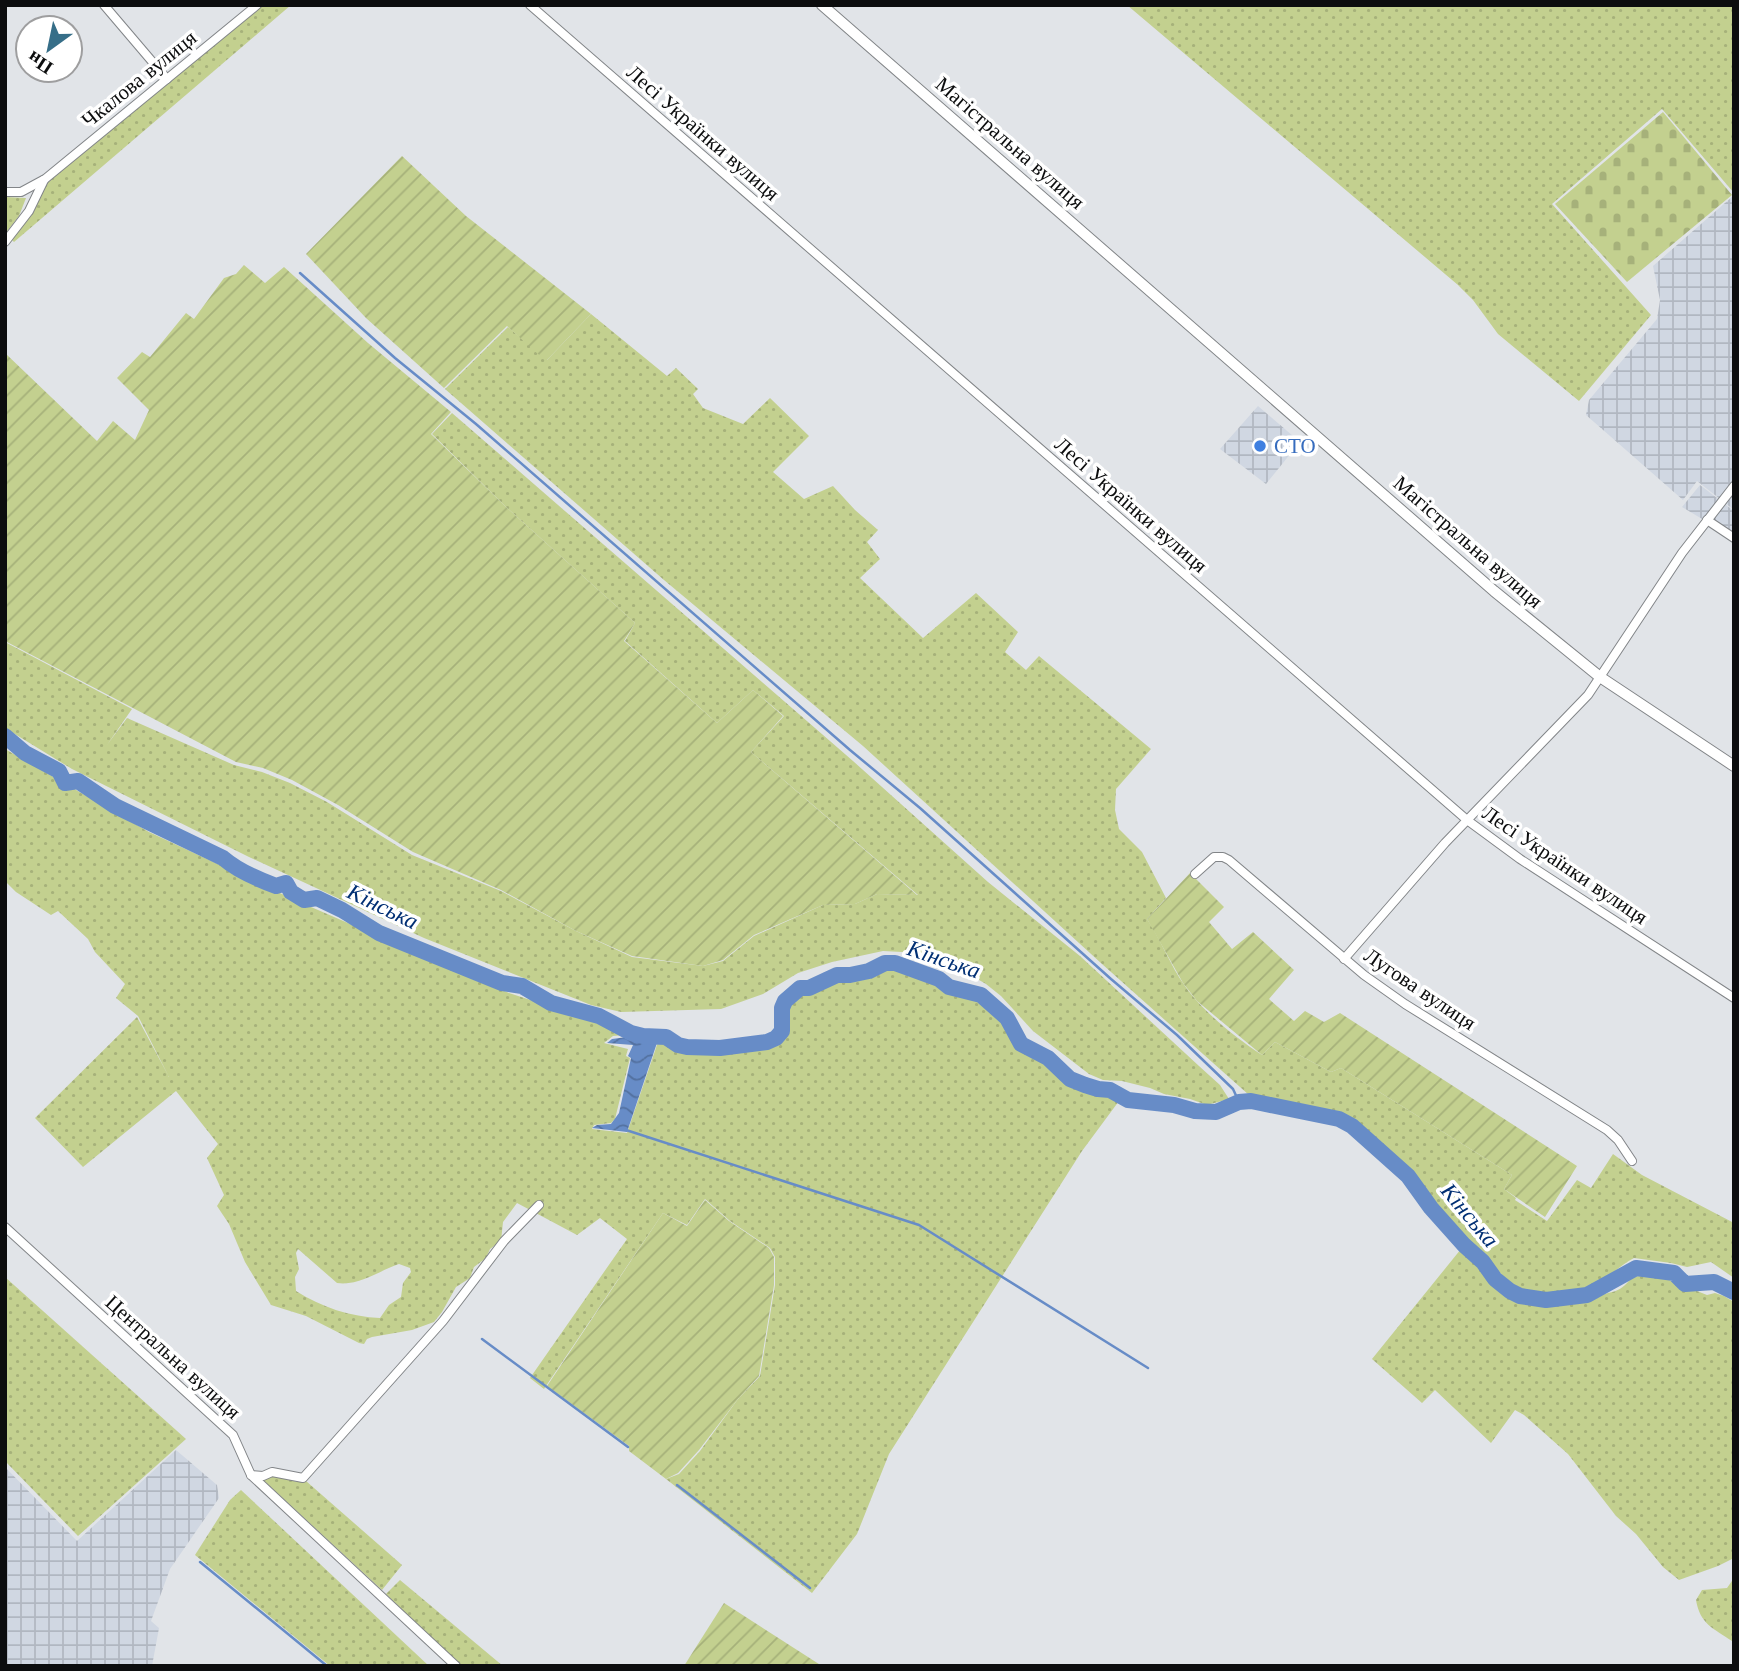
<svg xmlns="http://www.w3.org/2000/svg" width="1739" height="1671" font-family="'Libre Baskerville',serif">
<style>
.industrial{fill:url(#industrial-grid)}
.grass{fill:url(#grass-dots);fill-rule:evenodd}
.cemetery{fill:url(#cemetery-stones)}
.garden{fill:url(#garden-furrows)}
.water{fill:url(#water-waves)}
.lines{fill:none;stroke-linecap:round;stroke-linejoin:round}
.stream{stroke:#678cc7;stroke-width:2.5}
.river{stroke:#678cc7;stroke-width:16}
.street-casing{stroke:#828588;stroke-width:10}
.secondary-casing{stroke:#828588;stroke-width:12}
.street{stroke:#fff;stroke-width:8}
.secondary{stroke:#fff;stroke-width:10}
.shop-dot{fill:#3f7fe0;stroke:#fff;stroke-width:2.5}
.labels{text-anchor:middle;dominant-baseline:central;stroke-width:7;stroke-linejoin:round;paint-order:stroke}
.street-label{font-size:21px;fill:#0c0d0e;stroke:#fff}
.shop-label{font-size:21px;fill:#366cbe;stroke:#fff;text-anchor:start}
.water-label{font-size:23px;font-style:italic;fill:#012f74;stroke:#fff}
</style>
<defs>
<pattern id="industrial-grid" width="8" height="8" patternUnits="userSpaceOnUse" patternTransform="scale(1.75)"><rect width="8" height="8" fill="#d0d7e2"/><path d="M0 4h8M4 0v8" fill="none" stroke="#b1b7c1"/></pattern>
<pattern id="grass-dots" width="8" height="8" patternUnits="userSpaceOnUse" patternTransform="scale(1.75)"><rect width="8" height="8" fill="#c3d08f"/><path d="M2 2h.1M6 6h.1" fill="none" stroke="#a6b17a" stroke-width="1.8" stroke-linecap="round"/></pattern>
<pattern id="cemetery-stones" width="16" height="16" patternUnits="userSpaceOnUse" patternTransform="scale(1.75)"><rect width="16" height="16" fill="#c3d08f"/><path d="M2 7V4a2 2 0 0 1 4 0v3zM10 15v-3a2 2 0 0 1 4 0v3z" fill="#a6b17a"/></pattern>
<pattern id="garden-furrows" width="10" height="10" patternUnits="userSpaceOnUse" patternTransform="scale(1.75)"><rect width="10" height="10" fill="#c3d08f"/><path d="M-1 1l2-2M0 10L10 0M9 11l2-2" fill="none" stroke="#a6b17a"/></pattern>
<pattern id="water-waves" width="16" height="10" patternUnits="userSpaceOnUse" patternTransform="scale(1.75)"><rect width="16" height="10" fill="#678cc7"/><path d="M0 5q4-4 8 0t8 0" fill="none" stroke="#5371a0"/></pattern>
</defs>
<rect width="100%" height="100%" fill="#e1e4e8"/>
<g class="industrial">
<path d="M1733 196 1734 197V510L1697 481 1683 500 1586 415 1589 400 1657 319 1660 300 1653 266Z"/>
<path d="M1258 406 1300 442 1266 484 1220 449Z"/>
<path d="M1700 485 1734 511V538L1682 507Z"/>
<path d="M176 1450 217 1485 219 1498 170 1569 151 1621 159 1628 152 1666H5V1467L77 1541Z"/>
</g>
<g class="grass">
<path d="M263 5H291L14 242 12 240 31 213 47 183Z"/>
<path d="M1127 5H1734V193L1662 109 1552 204 1651 315 1579 401 1498 334 1473 300 1458 285Z"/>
<path d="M5 197 26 198 19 216 5 234Z"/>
<path d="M591 314 667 376 676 368 698 389 693 394 703 408 743 424 770 398 809 436 773 472 804 499 833 486 855 510 878 530 867 542 880 559 860 578 923 638 976 593 1018 632 1005 652 1026 670 1039 656 1151 749 1116 789 1115 810 1119 829 1142 852 1166 898 1147 919C1161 940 1170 965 1185 986 1202 1011 1236 1038 1262 1055L1275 1042 1331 1072 1341 1068 1512 1175 1504 1189 1516 1198 1515 1200 1547 1221 1577 1180 1591 1188 1613 1154 1642 1175 1734 1223V1278L1711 1262 1687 1267 1671 1263 1634 1258C1619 1266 1607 1279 1592 1287 1572 1299 1537 1298 1516 1289L1448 1220 1404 1164 1375 1137 1350 1120 1324 1111 1249 1095 1102 964 863 746 664 580 445 389 508 327 547 360Z"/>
<path d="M452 413 853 761 988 882 1080 956 1199 1066 1220 1085 1229 1099 1207 1105 1190 1099 1164 1094 1150 1088 1122 1081 1103 1080 1089 1074 1033 1031 1001 996 986 984 967 973 902 952 883 951 832 962 798 973 763 994 721 1009 621 1012 591 1005 424 938 249 857 72 769 5 728V642L132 709 107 745 127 718 234 765 262 772 290 783 327 802 412 855 501 891 576 931 632 957 703 966 723 961 754 936 823 905 855 904 877 894 918 895 751 752 784 716 753 690 717 723 625 641 635 623 505 506 432 434Z"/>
<path d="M5 749 149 832 295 900 509 993 613 1027 625 1035 613 1036 604 1043 628 1049 626 1056 630 1058 615 1119 611 1123 594 1125 592 1129 627 1133 659 1039 664 1038C668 1041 672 1046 677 1048 699 1058 771 1052 787 1032V1004L799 994 841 979 894 966 901 967 949 991 967 993 988 1004 1003 1021 1014 1045 1047 1063 1065 1079 1119 1101 1082 1151 889 1454 857 1534 812 1593 666 1479 679 1474 700 1451 738 1399 760 1376 775 1285V1257L770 1248 730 1221 705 1199 687 1225 663 1213 544 1389 530 1378 627 1239 600 1218 577 1235 517 1203 503 1222 501 1241 490 1249 486 1258 474 1267 470 1278 456 1287 442 1312 434 1322 412 1330 372 1337 367 1339 364 1344 359 1343 306 1316 271 1305 245 1262 229 1224 217 1206 224 1195 207 1158 218 1144 176 1091 83 1167 35 1118 137 1017 169 1077 138 1016 116 998 125 984 95 952 88 939 58 911 51 915 16 892 5 881ZM298 1249 337 1283C360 1286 378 1271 399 1264L410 1268 411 1272 403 1283 401 1297 389 1305 380 1318C351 1317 321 1307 296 1291L295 1277 299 1269 296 1253Z"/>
<path d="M1461 1249 1507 1293 1542 1306 1595 1299C1612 1288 1617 1297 1632 1277 1647 1275 1671 1274 1679 1289H1692L1707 1295 1715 1293 1724 1296 1734 1302V1558L1718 1566 1679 1580 1663 1567 1636 1534 1616 1516 1568 1454 1524 1415 1515 1410 1491 1443 1435 1390 1422 1403 1372 1359Z"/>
<path d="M5 1277 186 1439 78 1536 5 1461Z"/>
<path d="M275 1475 297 1482 306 1481 402 1565 382 1590 263 1480Z"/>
<path d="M241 1490 429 1666H330L195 1555 230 1500Z"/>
<path d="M1734 1578V1640L1732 1641C1713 1628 1700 1624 1696 1600L1702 1590 1727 1588Z"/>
<path d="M400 1580 503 1666H460L386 1594Z"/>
</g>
<path class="cemetery" d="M1663 112 1732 195 1627 282 1555 204Z"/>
<g class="garden">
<path d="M402 156 466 216 591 314 546 361 507 326 444 388 366 318 306 254Z"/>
<path d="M244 265 265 283 284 267 368 343 451 412 431 434 505 506 635 623 624 641 717 723 753 690 783 716 751 752 917 895 877 894 855 904 823 905 754 935 723 960 703 966 632 956 576 931 501 890 413 852 338 805 292 780 263 768 236 762 5 641V353L97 441 113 421 135 440 149 410 117 378 142 352 150 357 186 313 194 319 224 278 236 274Z"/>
<path d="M1190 873 1224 907 1209 922 1232 949 1253 932 1294 970 1269 999 1294 1021 1305 1011 1324 1022 1340 1013 1577 1166 1545 1217 1504 1189 1512 1175 1341 1068 1331 1072 1275 1042 1262 1055 1197 1001 1183 983 1147 919Z"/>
<path d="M705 1200 729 1221 769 1248 774 1257V1285L759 1376 738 1399 699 1450 678 1473 666 1479 629 1451V1446L547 1386 663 1213 687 1226Z"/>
<path d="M724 1603 822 1666H684Z"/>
</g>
<path class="water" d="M627 1027 642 1034H660L627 1132 592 1128 597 1125 611 1124 619 1113 631 1058 628 1056 633 1045 607 1043 612 1039 627 1037 624 1033Z"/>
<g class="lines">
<g class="stream">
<path d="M300 273 395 358 476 424 850 750 920 808 1111 979 1177 1035 1233 1089 1239 1102"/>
<path d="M626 1130 919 1225 1148 1368"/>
<path d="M482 1339 628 1447"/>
<path d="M677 1485 810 1588"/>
<path d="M200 1562 327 1666"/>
</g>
<path class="river" d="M5 736 25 753 59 771 65 783 78 781 115 806 223 858C238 871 257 879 276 886L286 883 291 892 304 900 317 898 342 910 379 933 502 983 522 986 551 1003 599 1016 631 1033 643 1036 666 1037 678 1045 687 1047 720 1048 767 1042 776 1038 782 1031V1008L785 1001 800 988H809L837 975H850L869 971 885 963H895L939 979 949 987 981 995 1007 1018 1021 1044 1048 1058 1070 1079 1085 1085 1098 1089 1110 1090 1128 1100 1174 1105 1195 1111 1216 1112 1239 1102 1251 1101 1339 1119 1352 1126 1408 1176 1431 1208 1464 1245 1483 1262 1495 1279 1510 1291 1520 1296 1546 1300 1587 1295 1636 1268 1674 1273 1685 1284 1714 1282 1734 1292"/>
<g class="street-casing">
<g id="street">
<path d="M104 5 167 79"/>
<path d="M530 5 1467 820 1520 859 1734 998"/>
<path d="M5 192H21L45 179 257 5"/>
<path d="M5 242 29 211 44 180"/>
<path d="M1707 520 1734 538"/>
<path d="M1195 874 1214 857H1223L1229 860 1364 975 1405 1004 1607 1130 1618 1140 1632 1161"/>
<path d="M1344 959 1445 843 1588 695 1682 553 1734 486"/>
<path d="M5 1227 233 1435 251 1475 456 1666"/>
<path d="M251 1475 263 1476 272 1472 303 1478 443 1321 504 1241 539 1205"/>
</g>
</g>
<g class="secondary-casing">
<path id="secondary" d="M822 5 1494 591 1600 677 1734 766"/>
</g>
<use href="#street" class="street"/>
<use href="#secondary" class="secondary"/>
</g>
<circle class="shop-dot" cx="1260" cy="446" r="7"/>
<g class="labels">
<g class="street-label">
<text transform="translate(139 79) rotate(-39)">Чкалова вулиця</text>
<text transform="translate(703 133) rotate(41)">Лесі Українки вулиця</text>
<text transform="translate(1010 143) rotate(41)">Магістральна вулиця</text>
<text transform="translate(1131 505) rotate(41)">Лесі Українки вулиця</text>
<text transform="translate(1468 542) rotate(41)">Магістральна вулиця</text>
<text transform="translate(1565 865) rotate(34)">Лесі Українки вулиця</text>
<text transform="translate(1420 989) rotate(34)">Лугова вулиця</text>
<text transform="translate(173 1357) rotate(42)">Центральна вулиця</text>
</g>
<g class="shop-label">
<text x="1274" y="446">СТО</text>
</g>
<g class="water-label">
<text transform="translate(383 906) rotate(26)">Кінська</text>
<text transform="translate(944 959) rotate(19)">Кінська</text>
<text transform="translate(1470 1215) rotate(50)">Кінська</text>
</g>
</g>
<rect width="1739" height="1671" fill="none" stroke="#0c0d0e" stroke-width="14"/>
<g transform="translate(49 49) rotate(213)"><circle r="33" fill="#ffffff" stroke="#9e9e9f" stroke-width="2"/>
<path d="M0-5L12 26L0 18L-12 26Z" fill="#366e88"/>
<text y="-10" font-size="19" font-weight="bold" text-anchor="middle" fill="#0c0d0e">Пн</text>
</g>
</svg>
